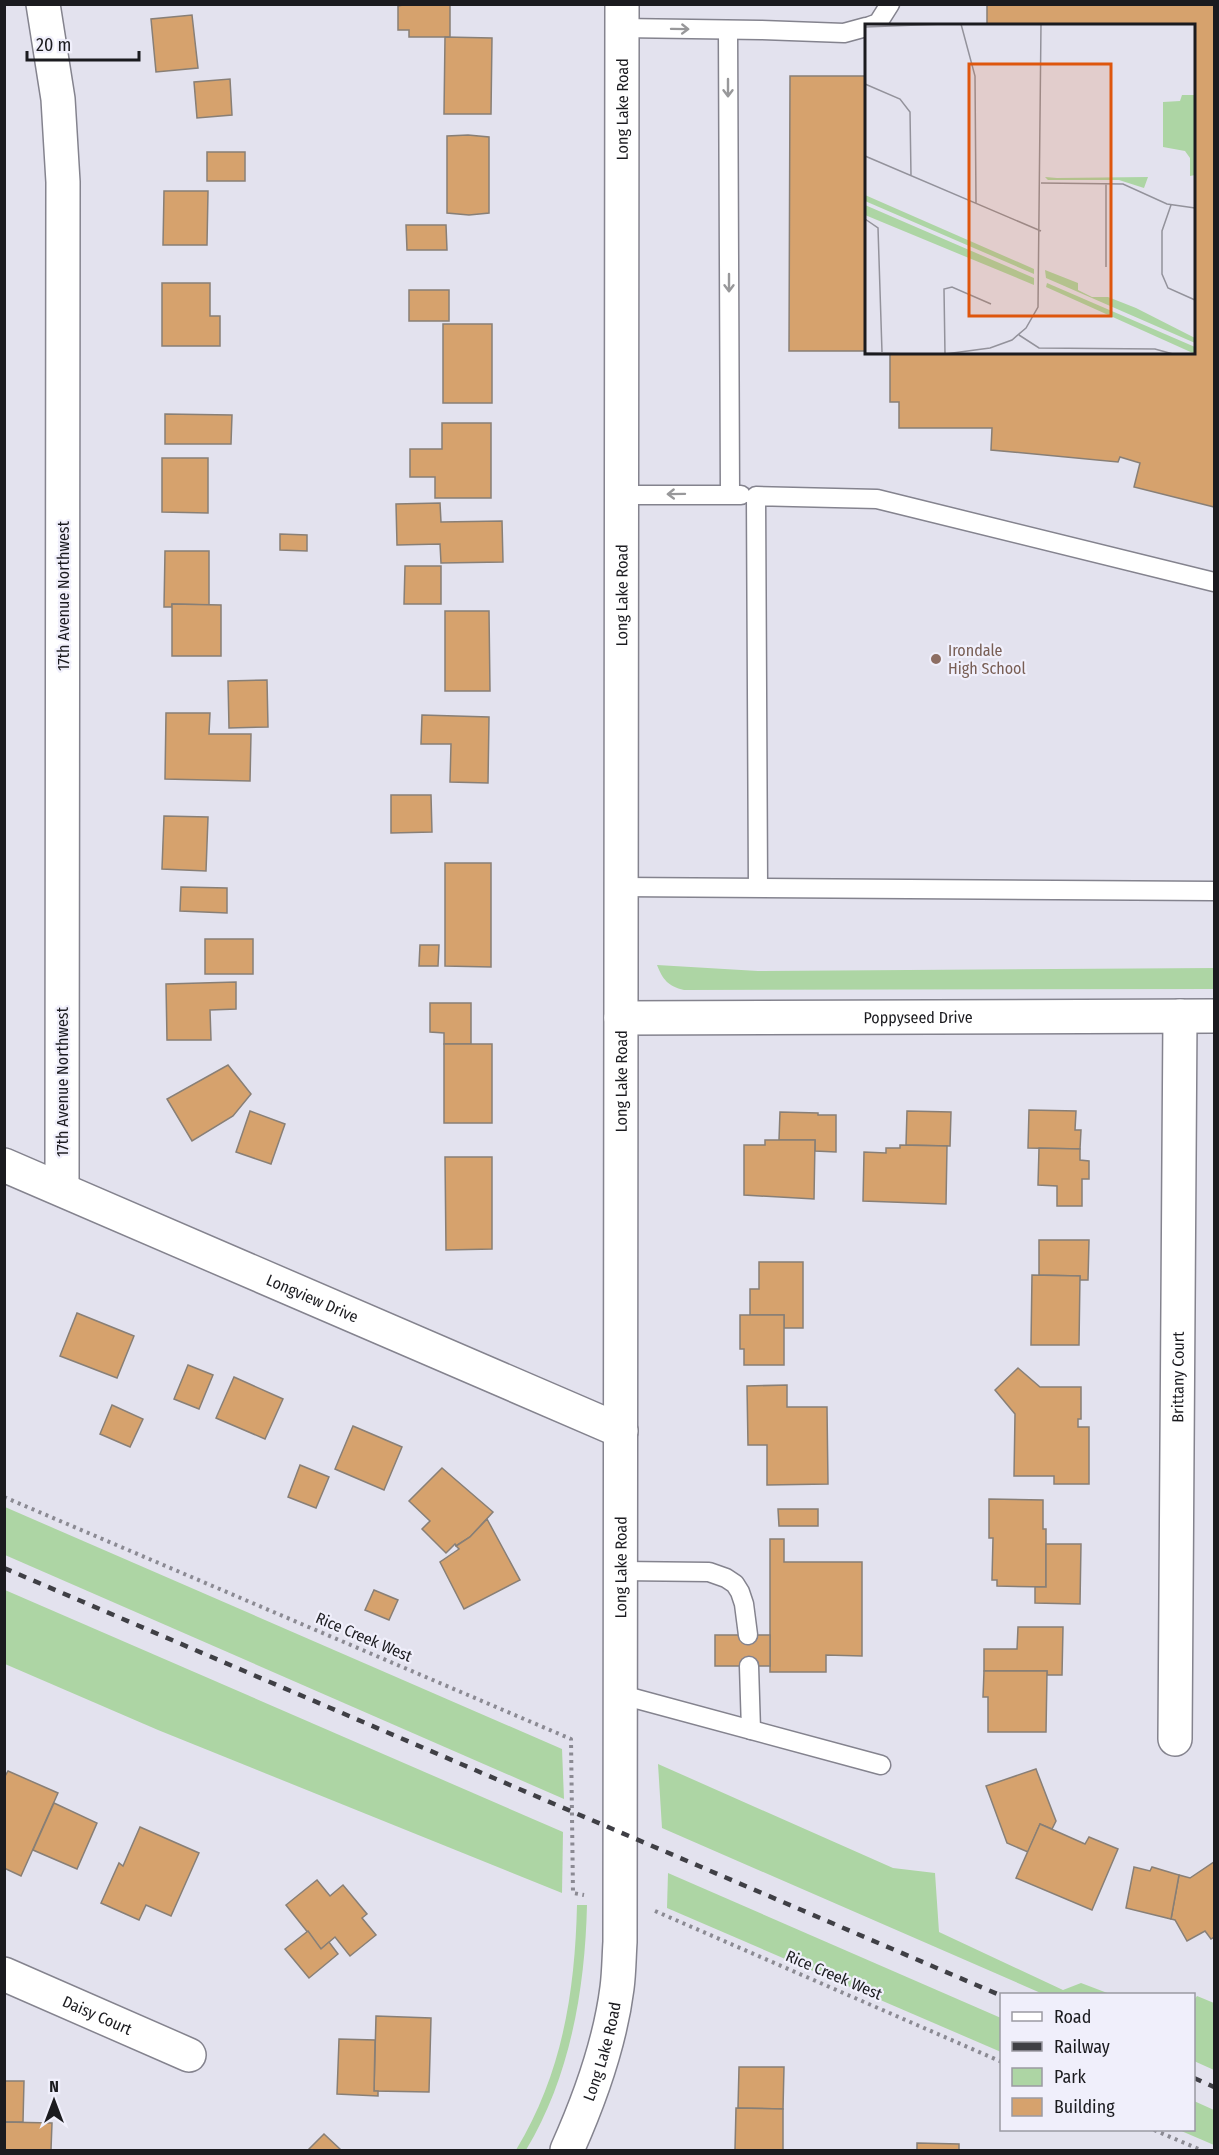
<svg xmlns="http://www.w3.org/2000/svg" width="1219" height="2155" font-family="'Fira Sans Condensed',sans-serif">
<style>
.green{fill:#add5a4}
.building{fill:#d6a26d;stroke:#887f76;stroke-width:1.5}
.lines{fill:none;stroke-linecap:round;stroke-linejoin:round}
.service-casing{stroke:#84838e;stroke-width:21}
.minor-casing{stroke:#84838e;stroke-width:36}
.tertiary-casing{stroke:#84838e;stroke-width:36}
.path{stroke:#8b8a93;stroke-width:4;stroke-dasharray:3 4.5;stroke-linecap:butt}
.service{stroke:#fff;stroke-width:18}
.minor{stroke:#fff;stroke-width:33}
.tertiary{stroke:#fff;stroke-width:33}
.rail{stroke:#3f3f45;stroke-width:4.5;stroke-dasharray:8 8;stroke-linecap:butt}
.oneway{stroke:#98989a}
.education-dot{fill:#8d6e63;stroke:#f0effb;stroke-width:2}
.labels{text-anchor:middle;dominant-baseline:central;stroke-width:4.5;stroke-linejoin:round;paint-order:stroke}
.street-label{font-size:16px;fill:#1b1b1f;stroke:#f0effb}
.education-label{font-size:16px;fill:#785e54;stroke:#f0effb;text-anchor:start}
.inset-road{fill:none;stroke:#93929b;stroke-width:1.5}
.view{fill:#de560d;fill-opacity:0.15;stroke:#de560d;stroke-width:3}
.inset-edge{fill:none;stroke:#1b1b1f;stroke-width:3}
</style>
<rect width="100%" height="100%" fill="#e3e2ee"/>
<g class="green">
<path d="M657 965 758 971 1214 968V989L684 990C668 986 663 980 657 965Z"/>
<path d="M5 1507 562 1749 564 1799 5 1555Z"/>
<path d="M5 1590 563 1832 562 1893 158 1730 5 1664Z"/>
<path d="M658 1764 893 1868 935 1873 939 1932 1063 1990 1081 1983 1110 1994H1043L662 1828Z"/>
<path d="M668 1873 1001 2018V2052L667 1908Z"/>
<path d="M577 1905H587C585 1990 570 2077 526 2150H516C562 2074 575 1993 577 1905Z"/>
<path d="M1197 1996 1214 2003V2070L1194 2061V2000Z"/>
<path d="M1194 2101 1214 2110V2145L1179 2130H1194Z"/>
</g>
<g class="building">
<path d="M408 4H450V37H409V30H398V6Z"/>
<path d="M987 4H1214V507L1134 487 1140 463 1120 457 1118 462 991 450 992 428H899V402H890V352H1194V26H987Z"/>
<path d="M192 15 198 68 156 72 151 19Z"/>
<path d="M445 37 492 38 491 114H444Z"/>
<path d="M790 76H866V351H789Z"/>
<path d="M230 79 232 115 197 118 194 82Z"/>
<path d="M468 135 489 137V213L469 215 447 213V136Z"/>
<rect x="207" y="152" width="38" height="29"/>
<path d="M164 191H208L207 245H163Z"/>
<path d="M406 225H446L447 250H407Z"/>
<path d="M162 283H210V316H220V346H162Z"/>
<rect x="409" y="290" width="40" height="31"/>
<rect x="443" y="324" width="49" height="79"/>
<path d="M165 414 232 415 231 444H165Z"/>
<path d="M442 423H491V498H435V477H410V449H442Z"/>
<path d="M162 458H208V513L162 512Z"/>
<path d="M440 503 441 522 502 521 503 562 441 563 440 544 397 545 396 504Z"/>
<path d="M280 534 307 535V551L280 550Z"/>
<path d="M165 551H209V605L172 604V607H164Z"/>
<path d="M405 566H441V604H404Z"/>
<path d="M172 604 221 605V656H172Z"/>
<path d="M445 611H489L490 691H445Z"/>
<path d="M267 680 268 727 229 728 228 681Z"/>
<path d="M166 713H210L209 734H251L250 781 165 779Z"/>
<path d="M422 715 489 717 488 783 450 782 451 744H421Z"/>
<path d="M391 795H431L432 832 391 833Z"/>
<path d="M164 816 208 817 206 871 162 869Z"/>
<path d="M445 863H491V967L445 966Z"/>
<path d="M181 887 227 888V913L180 911Z"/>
<rect x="205" y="939" width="48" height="35"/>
<path d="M420 945H439L438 966H419Z"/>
<path d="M236 982V1009L210 1010 211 1040H167L166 984Z"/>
<path d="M430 1003H471V1044H444V1033L430 1032Z"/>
<rect x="444" y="1044" width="48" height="79"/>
<path d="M228 1065 251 1094 233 1116 192 1141 167 1099Z"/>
<path d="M1029 1110 1076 1111 1075 1130H1081L1080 1149 1028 1148Z"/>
<path d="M250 1111 285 1124 271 1164 236 1152Z"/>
<path d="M907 1111 951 1112 950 1146 906 1145Z"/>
<path d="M780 1112 818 1113V1115H836V1152L815 1151V1140H779Z"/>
<path d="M765 1140H815L814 1199 744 1195V1145H765Z"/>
<path d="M900 1145 947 1146 946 1204 863 1201 864 1152 886 1153V1148H900Z"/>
<path d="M1039 1148 1080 1149V1160L1089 1161V1179H1082V1206H1057V1186L1038 1185Z"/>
<path d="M445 1157H492V1249L446 1250Z"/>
<path d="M1039 1240H1089L1088 1280H1080V1276L1039 1275Z"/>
<path d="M759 1262H803V1328H784V1315H750V1289H759Z"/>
<path d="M1032 1275 1080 1276 1079 1345H1031Z"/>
<path d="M77 1313 134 1336 117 1378 60 1356Z"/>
<path d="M740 1315H784V1365H744V1349H740Z"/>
<path d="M188 1365 213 1375 199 1409 174 1399Z"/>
<path d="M1018 1368 1040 1387H1081V1419H1078V1427H1089V1484H1054V1476H1014L1015 1414 995 1390Z"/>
<path d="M234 1377 283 1399 265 1439 216 1418Z"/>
<path d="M787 1385V1407H827L828 1484 767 1485V1445H748L747 1386Z"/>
<path d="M112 1405 143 1419 130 1447 100 1434Z"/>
<path d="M353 1426 402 1447 384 1490 335 1469Z"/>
<path d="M300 1465 329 1477 316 1508 288 1497Z"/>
<path d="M442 1468 493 1512 470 1537 456 1546 455 1544 446 1553 422 1529 430 1521 409 1501Z"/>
<path d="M989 1499 1043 1500V1529H1046V1587L997 1586V1580H992L993 1538H989Z"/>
<path d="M778 1509H818V1526H779Z"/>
<path d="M487 1519 520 1580 464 1609 440 1562 459 1549 456 1546 470 1537Z"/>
<path d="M770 1539H784V1562H862V1656L826 1655V1672H770Z"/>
<path d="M1046 1544H1081L1080 1604 1035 1603V1587H1046Z"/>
<path d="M374 1590 398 1600 389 1620 365 1610Z"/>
<path d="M1018 1627H1063L1062 1675H1047V1671H984V1649H1017Z"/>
<rect x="715" y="1635" width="55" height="31"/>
<path d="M984 1671H1047L1046 1732H988V1697H983Z"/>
<path d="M1036 1769 1056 1821 1052 1829 1040 1824 1028 1852 1007 1843 986 1786Z"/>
<path d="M8 1771 58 1793 21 1876 4 1868V1778Z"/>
<path d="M54 1803 97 1823 77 1869 33 1850Z"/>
<path d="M1040 1824 1085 1844 1089 1837 1118 1849 1092 1910 1016 1878Z"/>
<path d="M140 1827 199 1853 171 1916 146 1905 139 1920 101 1903 119 1863 123 1866Z"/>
<path d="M1214 1862V1937L1211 1939 1205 1931 1187 1941 1175 1920 1171 1919 1179 1875 1190 1878Z"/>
<path d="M1134 1867 1150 1871 1152 1867 1179 1875 1171 1919 1126 1908Z"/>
<path d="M317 1880 330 1896 343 1885 367 1914 362 1918 376 1935 350 1956 335 1937 321 1949 286 1905Z"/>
<path d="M308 1931 321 1949 329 1942 338 1954 309 1978 285 1949Z"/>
<path d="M376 2016 431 2018 429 2092 374 2091Z"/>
<path d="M339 2039 375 2040 374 2091H378V2096L337 2094Z"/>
<path d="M739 2067H784L783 2109 738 2108Z"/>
<path d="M4 2081H24L23 2122H4Z"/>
<path d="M736 2108 783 2109V2150H735Z"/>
<path d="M4 2122 52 2123 51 2150H4Z"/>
<path d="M324 2134 341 2150H308Z"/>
<path d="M917 2143 959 2144V2150H917Z"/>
</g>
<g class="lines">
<g class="service-casing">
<g id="service">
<path d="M870 26 878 23 890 4"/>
<path d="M622 28 761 30 844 33 866 27"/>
<path d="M728 30 730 494"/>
<path d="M622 495H741"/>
<path d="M758 886 756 496 877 499 1214 582"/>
<path d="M621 887 1214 891"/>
<path d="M621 1571 709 1572 726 1578 735 1584 740 1592 744 1604 748 1635"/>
<path d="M749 1666 751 1730"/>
<path d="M622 1695 881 1765"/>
</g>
</g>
<g class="minor-casing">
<g id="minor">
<path d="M43 4 58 99 63 182 62 1189"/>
<path id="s1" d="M621 1018 1214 1016"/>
<path id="s2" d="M4 1165 621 1431"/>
<path id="s3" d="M1175 1739 1180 1016"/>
<path id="s4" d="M4 1974 189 2055"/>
</g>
</g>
<g class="tertiary-casing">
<g id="tertiary">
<path id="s5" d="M567 2150C589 2101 610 2043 617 1988 619 1973 619 1957 620 1942L622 4"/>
</g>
</g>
<g class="path">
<path d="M4 1497 571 1739 573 1893 584 1895"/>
<path d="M655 1911 1002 2062"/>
<path d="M1154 2130 1201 2150"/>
</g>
<use href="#service" class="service"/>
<use href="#minor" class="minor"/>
<use href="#tertiary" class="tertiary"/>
<g class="rail">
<path d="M4 1568 1002 1996"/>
<path d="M1194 2078 1214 2087"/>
</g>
</g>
<defs><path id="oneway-shaft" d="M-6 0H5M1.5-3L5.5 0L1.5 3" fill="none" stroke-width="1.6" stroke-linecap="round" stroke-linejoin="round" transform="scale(1.5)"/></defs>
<g class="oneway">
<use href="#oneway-shaft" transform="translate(680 29) rotate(1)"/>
<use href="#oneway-shaft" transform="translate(728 88) rotate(90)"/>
<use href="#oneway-shaft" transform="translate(729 283) rotate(90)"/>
<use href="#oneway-shaft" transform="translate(676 494) rotate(179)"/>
</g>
<circle class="education-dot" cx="936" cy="659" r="6"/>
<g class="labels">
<g class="street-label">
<text stroke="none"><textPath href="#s5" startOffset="2049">Long Lake Road</textPath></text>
<text transform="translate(63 596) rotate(-90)">17th Avenue Northwest</text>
<text stroke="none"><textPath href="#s5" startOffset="1563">Long Lake Road</textPath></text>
<text stroke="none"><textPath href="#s1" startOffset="297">Poppyseed Drive</textPath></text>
<text transform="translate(62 1082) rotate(-90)">17th Avenue Northwest</text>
<text stroke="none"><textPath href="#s5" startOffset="1077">Long Lake Road</textPath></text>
<text stroke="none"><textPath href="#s2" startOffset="336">Longview Drive</textPath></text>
<text stroke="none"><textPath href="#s3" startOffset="362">Brittany Court</textPath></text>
<text stroke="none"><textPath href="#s5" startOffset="591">Long Lake Road</textPath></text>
<text transform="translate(364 1637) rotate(23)">Rice Creek West</text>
<text transform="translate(834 1975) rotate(23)">Rice Creek West</text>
<text stroke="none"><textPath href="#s4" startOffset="102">Daisy Court</textPath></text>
<text stroke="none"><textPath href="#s5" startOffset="105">Long Lake Road</textPath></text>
</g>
<g class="education-label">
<text x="948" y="650">Irondale<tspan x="948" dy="18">High School</tspan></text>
</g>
</g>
<g transform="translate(865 24)">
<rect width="330" height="330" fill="#e3e2ee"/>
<path d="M317 71H330V151L325 152V134L320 127 298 123V78L315 77ZM180 153 192 154 283 153 279 164 254 156H183ZM0 171 169 245V250L0 177ZM0 181 169 254V261L0 191ZM180 246 213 259V266L227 273H243L271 284 330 314V319L181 254ZM182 259 330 323V330L181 263Z" fill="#add5a4"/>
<path class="inset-road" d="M96 0 110 52 111 179M0 3 79 0M0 60 35 75 45 88 46 152M0 132 176 207M176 159 258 160 302 180 330 184M306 181 297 207V250L303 264 330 276M0 195 13 204 17 328M241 243V159M154 311 174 324 290 325 308 330M0 329 49 330M80 330 125 324 147 316 161 304 173 283 176 0M80 330 79 265 87 263 126 280"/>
<path class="view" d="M104 40H246V292H104Z"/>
<rect width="330" height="330" class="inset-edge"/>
</g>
<rect width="1219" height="2155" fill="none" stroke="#1b1b1f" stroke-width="12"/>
<rect x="1000" y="1993" width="195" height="138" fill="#f0effb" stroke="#9b9aa3" stroke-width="1.5"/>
<rect x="1012" y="2012" width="30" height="9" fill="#ffffff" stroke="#9b9aa3" stroke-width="1.5"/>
<text x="1054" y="2023" font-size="18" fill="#1b1b1f">Road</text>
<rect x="1012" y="2042" width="30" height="9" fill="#3f3f45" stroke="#9b9aa3" stroke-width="1.5"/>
<text x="1054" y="2053" font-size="18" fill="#1b1b1f">Railway</text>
<rect x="1012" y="2068" width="30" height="18" fill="#add5a4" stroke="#9b9aa3" stroke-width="1.5"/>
<text x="1054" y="2083" font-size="18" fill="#1b1b1f">Park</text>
<rect x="1012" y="2098" width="30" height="18" fill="#d6a26d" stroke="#9b9aa3" stroke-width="1.5"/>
<text x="1054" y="2113" font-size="18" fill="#1b1b1f">Building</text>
<g transform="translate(54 2101)" stroke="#f0effb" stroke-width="4.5" paint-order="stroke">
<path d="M0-4.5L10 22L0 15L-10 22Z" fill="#1b1b1f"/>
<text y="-9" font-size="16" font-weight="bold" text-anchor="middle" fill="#1b1b1f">N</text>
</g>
<path d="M27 51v9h112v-9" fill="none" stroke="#1b1b1f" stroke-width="3"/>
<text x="36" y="51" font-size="18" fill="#1b1b1f" stroke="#f0effb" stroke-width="4.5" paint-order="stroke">20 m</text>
</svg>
